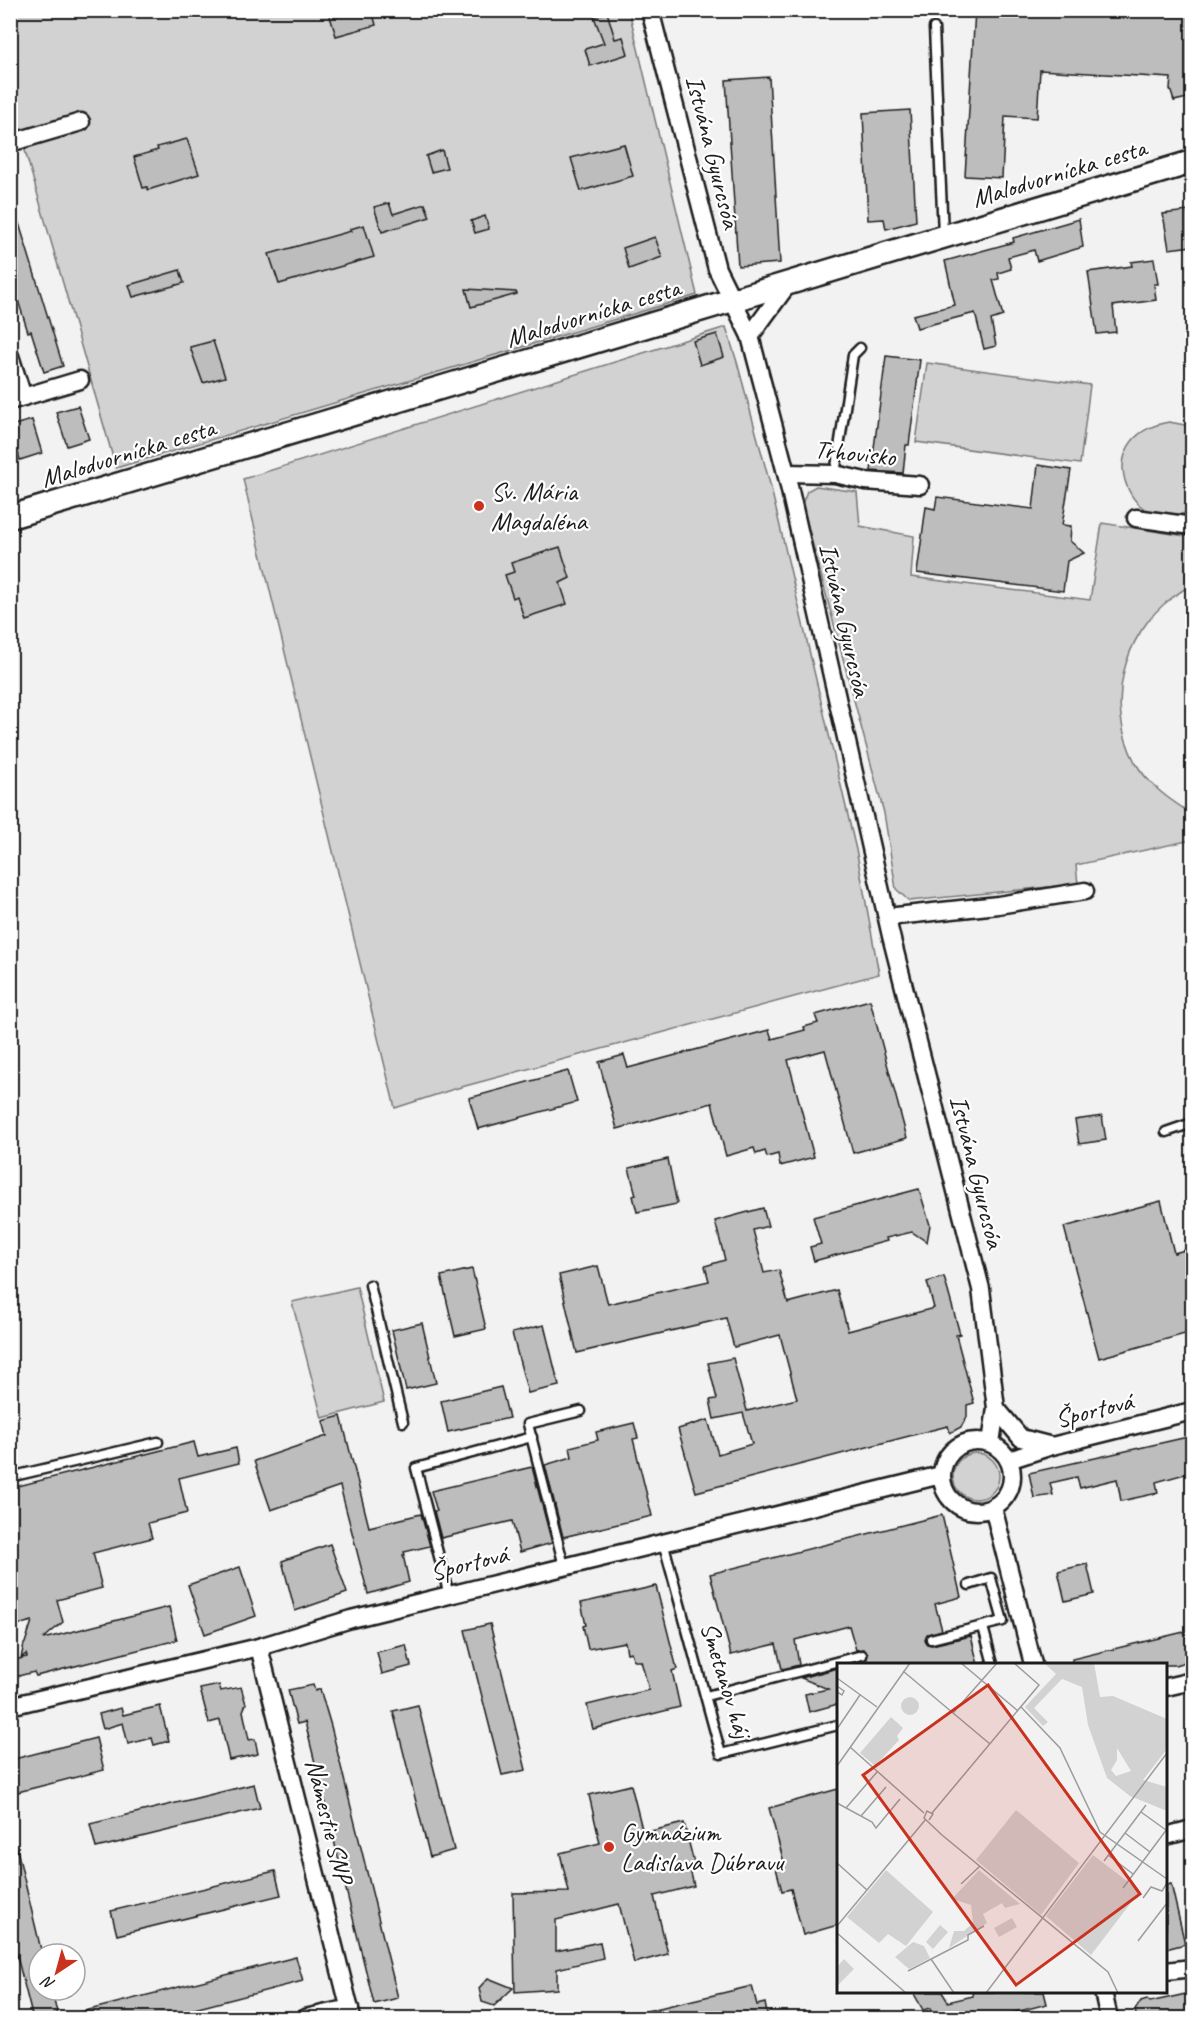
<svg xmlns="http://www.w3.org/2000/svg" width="1203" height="2029" font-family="Caveat,sans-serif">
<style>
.green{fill:#d2d2d2;stroke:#777;stroke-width:1.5}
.building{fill:#bdbdbd;stroke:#1c1c1c;stroke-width:1.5}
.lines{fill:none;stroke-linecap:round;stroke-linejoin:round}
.lane-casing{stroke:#1c1c1c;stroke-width:13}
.street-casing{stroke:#1c1c1c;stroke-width:21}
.secondary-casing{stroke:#1c1c1c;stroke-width:27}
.lane{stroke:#fff;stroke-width:8}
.street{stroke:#fff;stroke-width:16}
.secondary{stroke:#fff;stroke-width:22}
.poi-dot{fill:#c8321e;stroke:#fff;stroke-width:2}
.labels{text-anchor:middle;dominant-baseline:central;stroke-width:4.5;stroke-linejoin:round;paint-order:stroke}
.street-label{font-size:26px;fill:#1c1c1c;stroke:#fff}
.poi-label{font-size:26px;fill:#1c1c1c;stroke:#fff;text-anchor:start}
.inset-road{fill:none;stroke:#9c9c9c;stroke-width:1.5}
.view{fill:#c8321e;fill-opacity:0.15;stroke:#c8321e;stroke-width:3}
.inset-edge{fill:none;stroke:#1c1c1c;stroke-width:3}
</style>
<rect width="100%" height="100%" fill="#f2f2f2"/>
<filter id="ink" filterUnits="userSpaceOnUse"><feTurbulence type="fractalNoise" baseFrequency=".0167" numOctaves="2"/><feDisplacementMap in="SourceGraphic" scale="12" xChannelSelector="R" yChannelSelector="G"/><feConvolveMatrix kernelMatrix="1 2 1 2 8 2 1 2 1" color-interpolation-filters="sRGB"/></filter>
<g filter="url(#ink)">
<g class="green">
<path d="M28 10 629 11 697 295 116 468 11 102 10 16Z"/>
<path d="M726 327 737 362 770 484 857 854 879 974 454 1089 395 1108 243 479Z"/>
<path d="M927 363 1090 385 1080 464 916 442Z"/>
<path d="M1169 422 1185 425 1192 429V509C1134 546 1083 437 1169 422Z"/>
<path d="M816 486 857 492 860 526 914 536 911 577 1090 600 1102 523 1192 537V585C1185 588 1179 593 1173 597 1122 634 1105 706 1135 762 1149 786 1170 800 1192 814V840L1076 865 1078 884 909 901 896 889 884 813 802 504 807 491Z"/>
<path d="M357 1287 384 1402 322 1418 292 1302Z"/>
<circle cx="976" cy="1476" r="23"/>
</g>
<g class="building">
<path d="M328 10H372L376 25 336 36Z"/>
<path d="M975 10H1192V97L1174 101 1170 89 1171 78 1040 70 1037 118 1005 116 1002 178 965 176Z"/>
<path d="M607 12 615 39 623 37 628 54 590 66 585 49 604 43 594 17Z"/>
<path d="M769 77 780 263 738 266 726 80Z"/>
<path d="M910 110 916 221 886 229 884 219 868 220 863 113Z"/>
<path d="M187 139 199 174 148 190 147 187 143 188 134 157 158 150 157 147Z"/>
<path d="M624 144 633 176 581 191 571 158Z"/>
<path d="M442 150 447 168 431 172 426 156Z"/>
<path d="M389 203 393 214 425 204 430 217 382 232 374 207Z"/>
<path d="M10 207H14L63 366 44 372 31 331 28 332 10 275Z"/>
<path d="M1188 211 1189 220 1192 219V246L1169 249 1163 214Z"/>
<path d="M485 216 489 229 475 233 471 221Z"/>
<path d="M1079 219 1083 247 1037 261 1034 250 1008 257 1011 269 998 273 999 279 993 280 1003 316 991 320 996 346 984 349 975 313 917 328 913 315 955 305 945 261 1014 242 1013 238Z"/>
<path d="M364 225 374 257 279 284 269 254 351 231 350 229Z"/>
<path d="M655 237 662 257 629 269 623 248Z"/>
<path d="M1154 259 1158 284H1154L1156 300 1113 306 1116 332 1097 334 1088 272 1132 266 1131 262Z"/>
<path d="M180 270 184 283 133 297 129 285Z"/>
<path d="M466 289 516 292 517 294 471 307Z"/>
<path d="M717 334 724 357 700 365 693 341Z"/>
<path d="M213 341 225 377 203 383 190 347Z"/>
<path d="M886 356 920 360 909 445H906L903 473 871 471Z"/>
<path d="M78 406 89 439 67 446 56 412Z"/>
<path d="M32 420 42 453 20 460 10 426Z"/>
<path d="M1038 465 1071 470 1062 525 1071 526 1070 541 1084 553 1067 561 1063 591 917 573 926 507 935 509 937 497 1033 509Z"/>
<path d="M560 547 570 578 560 583 567 604 524 618 517 596 513 598 505 575 514 572 511 563Z"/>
<path d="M870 1000 907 1138 853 1153 825 1050 788 1060 814 1157 780 1166 778 1154 767 1157 765 1151 756 1154 754 1148 726 1156 712 1103 617 1129 599 1062 624 1055 628 1068 769 1030 772 1039 805 1030 804 1027 818 1023 815 1015Z"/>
<path d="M568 1071 577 1102 478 1129 469 1098Z"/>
<path d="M1102 1116 1106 1140 1079 1144 1075 1120Z"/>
<path d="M668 1159 677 1204 637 1212 633 1196 636 1195 629 1168Z"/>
<path d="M919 1189 930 1225 927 1242 912 1232 886 1238 887 1241 814 1261 810 1247 821 1244 813 1217Z"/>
<path d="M1161 1201 1174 1253 1192 1248V1292L1186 1293 1192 1319V1332L1099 1358 1064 1227Z"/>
<path d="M763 1208 768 1226 753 1230 764 1273 779 1270 788 1303 837 1290 848 1331 934 1308 927 1282 944 1277 960 1334 956 1335 974 1403 967 1405V1417L961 1427 950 1433 948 1426 932 1430 696 1492 678 1429 708 1420 718 1454 752 1444 743 1413 714 1419 710 1400 717 1399 708 1363 733 1358 747 1411 797 1399 780 1335 734 1347 726 1318 577 1353 559 1275 598 1266 608 1304 709 1281 705 1266 725 1260 715 1221Z"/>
<path d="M472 1269 486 1329 455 1336 441 1276Z"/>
<path d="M422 1323 436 1383 406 1390 392 1330Z"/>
<path d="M544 1325 559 1386 528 1393 512 1333Z"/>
<path d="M501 1387 509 1418 448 1432 441 1401Z"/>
<path d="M341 1416 369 1527 421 1514 430 1546 404 1552 405 1555H403L409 1582 368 1594 340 1486 271 1510 254 1461 327 1436 323 1421Z"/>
<path d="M634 1423 638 1438 633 1439 652 1516 563 1537 545 1465 572 1457 570 1447 598 1440 596 1432Z"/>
<path d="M1192 1436V1472L1156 1482 1158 1493 1121 1501 1117 1479 1080 1488 1077 1477 1050 1483 1053 1495 1034 1498 1029 1473Z"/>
<path d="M194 1442 198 1457 236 1448 239 1463 179 1478 187 1513 148 1523 152 1538 93 1553 102 1588 57 1600 63 1622 43 1639 169 1607 177 1640 36 1676 34 1672 10 1678V1661L27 1657 26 1654 21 1658 24 1644 25 1643 32 1621 10 1627V1553H14L10 1539V1488Z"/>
<path d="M532 1467 552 1543 520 1552 512 1521 441 1538 434 1511H437L431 1491Z"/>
<path d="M942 1515 961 1597 935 1604 942 1630 927 1634 925 1640 927 1644 932 1645 971 1636 978 1665H861L860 1662 867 1659 868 1653 863 1649 856 1650 849 1626 795 1640 799 1665 782 1669 776 1644 731 1655 710 1574Z"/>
<path d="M330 1544 347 1593 295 1611 282 1561Z"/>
<path d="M1087 1564 1094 1594 1065 1601 1058 1571Z"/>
<path d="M240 1567 256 1616 205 1634 188 1585Z"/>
<path d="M656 1586 677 1669 672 1671 680 1707 593 1729 587 1705 649 1690 641 1661H634L631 1652 627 1653 625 1642 588 1649 583 1626 586 1625 581 1603Z"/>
<path d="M490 1624 526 1770 502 1775 465 1630Z"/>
<path d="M1192 1630V1660L1175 1665H1072V1659Z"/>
<path d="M406 1645 411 1666 382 1674 377 1652Z"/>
<path d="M838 1668V1704L809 1712 805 1694 828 1689 801 1678Z"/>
<path d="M219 1685 221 1691 241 1687 246 1704 243 1711 249 1740 255 1739 258 1754 229 1760 220 1720 209 1723 200 1689Z"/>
<path d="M313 1685 315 1691 320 1689 331 1726 398 1998 374 2004 305 1722 297 1724 288 1690Z"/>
<path d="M418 1705 454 1850 430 1857 393 1711Z"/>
<path d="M160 1706 169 1741 154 1745 152 1738 128 1744 123 1723 103 1729 99 1714 121 1708 123 1715Z"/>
<path d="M96 1738 104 1770 10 1794V1760Z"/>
<path d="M254 1784 260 1808 96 1848 90 1824Z"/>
<path d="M631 1785 643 1833 684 1823 695 1867 690 1869 694 1886 654 1896 668 1954 634 1963 619 1904 556 1920V1951L600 1942 603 1958 557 1969V1989L515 1992 513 1893 569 1892 560 1853 600 1843 589 1795Z"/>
<path d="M838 1789V1925L803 1935 791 1889 782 1891 776 1868 785 1866 769 1808Z"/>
<path d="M10 1845H16L42 1954H39V1990H51L59 2019H33L10 1929Z"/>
<path d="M275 1871 281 1895 117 1935 111 1911Z"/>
<path d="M1171 1884 1185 1944 1166 1949V1885Z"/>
<path d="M296 1957 303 1981 156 2019H74L73 2014Z"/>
<path d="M488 1978 513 1988 494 2006 482 2002 479 1988Z"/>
<path d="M752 1986 757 2005 765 2003 768 2019H639L638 2013Z"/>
<path d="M913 1992H942L948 2002 973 1996 972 1992H1044L1047 2004 1004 2015 1005 2019H933L931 2008 923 2010Z"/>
<path d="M1186 1994 1192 2019H1137L1135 2010 1141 2001 1147 1999 1150 2002Z"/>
</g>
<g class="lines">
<g class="lane-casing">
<g id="lane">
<path d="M934 28 943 234"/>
<path d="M835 474 853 355 860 348"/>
<path d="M1166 1132 1192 1123"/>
<path d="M370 1285 403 1422"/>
<path d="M10 1477 158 1442"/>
<path d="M663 1542 721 1754 838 1725"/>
<path d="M564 1566 528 1424 581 1411"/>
<path d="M449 1595 416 1468 532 1437"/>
<path d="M983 1627 993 1664"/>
<path d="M931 1639 1003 1621 991 1578 969 1585"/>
<path d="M706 1696 862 1655"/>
</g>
</g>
<g class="street-casing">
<g id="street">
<path d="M650 10 717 269 750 336 786 473 891 936 981 1289 996 1408 991 1443"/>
<path d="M10 143 81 122"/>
<path d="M750 336 788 284"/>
<path d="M10 356 23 397"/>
<path d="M10 401 80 380"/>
<path d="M786 473 835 474 865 481 920 485"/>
<path d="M1136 518 1192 526"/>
<path d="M887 917 998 905 1085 891"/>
<path d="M996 1408 1021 1438 1052 1446"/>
<circle cx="977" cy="1476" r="35"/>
<path d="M1009 1460 1052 1446 1192 1411"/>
<path d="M993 1507 1033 1664"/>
<path d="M259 1647 352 2018"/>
<path d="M1166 1687 1192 1681"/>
<path d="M10 1706 259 1647 351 1619 941 1475"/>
<path d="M1166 1836 1192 1829"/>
<path d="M1166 1971 1192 1968"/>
<path d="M1103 1992 1109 2018"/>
<path d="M305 2018 350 2008"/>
</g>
</g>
<g class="secondary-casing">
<path id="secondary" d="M10 517 1192 162"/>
</g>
<use href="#lane" class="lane"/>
<use href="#street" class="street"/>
<use href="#secondary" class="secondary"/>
</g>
</g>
<g class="poi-dot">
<circle cx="479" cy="506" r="6"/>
<circle cx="609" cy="1847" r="6"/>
</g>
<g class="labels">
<g class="street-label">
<text transform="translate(713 152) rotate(76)">Istvána Gyurcsóa</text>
<text transform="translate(1059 173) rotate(-17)">Malodvornícka cesta</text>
<text transform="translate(593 313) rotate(-17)">Malodvornícka cesta</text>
<text transform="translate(128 453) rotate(-17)">Malodvornícka cesta</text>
<text transform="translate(855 453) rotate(6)">Trhovisko</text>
<text transform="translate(845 620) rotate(77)">Istvána Gyurcsóa</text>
<text transform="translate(977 1172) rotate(76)">Istvána Gyurcsóa</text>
<text transform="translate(1094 1410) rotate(-14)">Športová</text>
<text transform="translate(469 1563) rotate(-14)">Športová</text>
<text transform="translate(726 1680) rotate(73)">Smetanov háj</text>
<text transform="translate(329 1821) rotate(76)">Námestie SNP</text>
</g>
<g class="poi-label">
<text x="491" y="491">Sv. Mária<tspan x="491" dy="30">Magdaléna</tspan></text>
<text x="621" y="1832">Gymnázium<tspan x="621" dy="30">Ladislava Dúbravu</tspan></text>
</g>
</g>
<g transform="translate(837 1663)">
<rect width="330" height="330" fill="#f2f2f2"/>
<path d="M207 0H257L263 34 276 33 330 56V86L306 117 330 124V148L293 133 270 115 251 62 245 24 225 16 197 45 211 59 206 63 188 44 219 11ZM280 85 294 108 279 113 274 107 280 97ZM64 43a9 9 0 1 1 18 0a9 9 0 1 1-18 0ZM54 54 66 65 60 73 62 77 38 103 23 90ZM179 147 242 200 204 252 139 197ZM256 192 303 228 254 292 209 253ZM49 207 96 249 69 283 51 271 42 280 10 254ZM142 207 183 241 168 245 165 240 146 251 150 260 112 285 117 268H127L136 260 134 242 115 236ZM175 255 180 264 162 274 157 265ZM103 262 111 269 96 286 89 279ZM76 279 87 283 93 295 72 306 58 294ZM7 296 17 306 0 323V304Z" fill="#d2d2d2" fill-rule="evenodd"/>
<path class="inset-road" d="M124 0 181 48M66 8 153 81M0 15 40 44M0 23 7 28 5 32 0 29M184 44 223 85 263 169 330 216M116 50 160 0M0 66 23 32M13 84 87 150M0 103 73 0M0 140 35 159 39 165 63 136M9 145 40 109M304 149 329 167M95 150 202 22 177 0M24 153 49 124M92 157 96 151 90 148 87 155 105 172 271 309 281 330M288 170 313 189M271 192 296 211M267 198 309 142M0 200 30 227M124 221 143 203M286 225 330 166M306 235 314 224 325 228 330 220M0 263 89 156M0 270 69 330M301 278 330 240M94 296 117 330M71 308 131 277V272L147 263M149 330 330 90"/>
<path class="view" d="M151 22 303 231 179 322 26 112Z"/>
<rect width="330" height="330" class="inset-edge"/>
</g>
<rect width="1203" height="2029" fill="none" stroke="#fff" stroke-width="36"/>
<rect x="18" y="18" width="1167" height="1993" fill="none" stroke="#1c1c1c" stroke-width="2" filter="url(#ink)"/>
<g transform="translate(57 1972) rotate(216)"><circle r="28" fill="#ffffff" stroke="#a4a4a4" stroke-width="1.5"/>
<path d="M0-4.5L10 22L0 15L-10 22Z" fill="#c8321e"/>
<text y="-9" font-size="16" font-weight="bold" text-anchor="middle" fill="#1c1c1c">N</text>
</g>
</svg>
